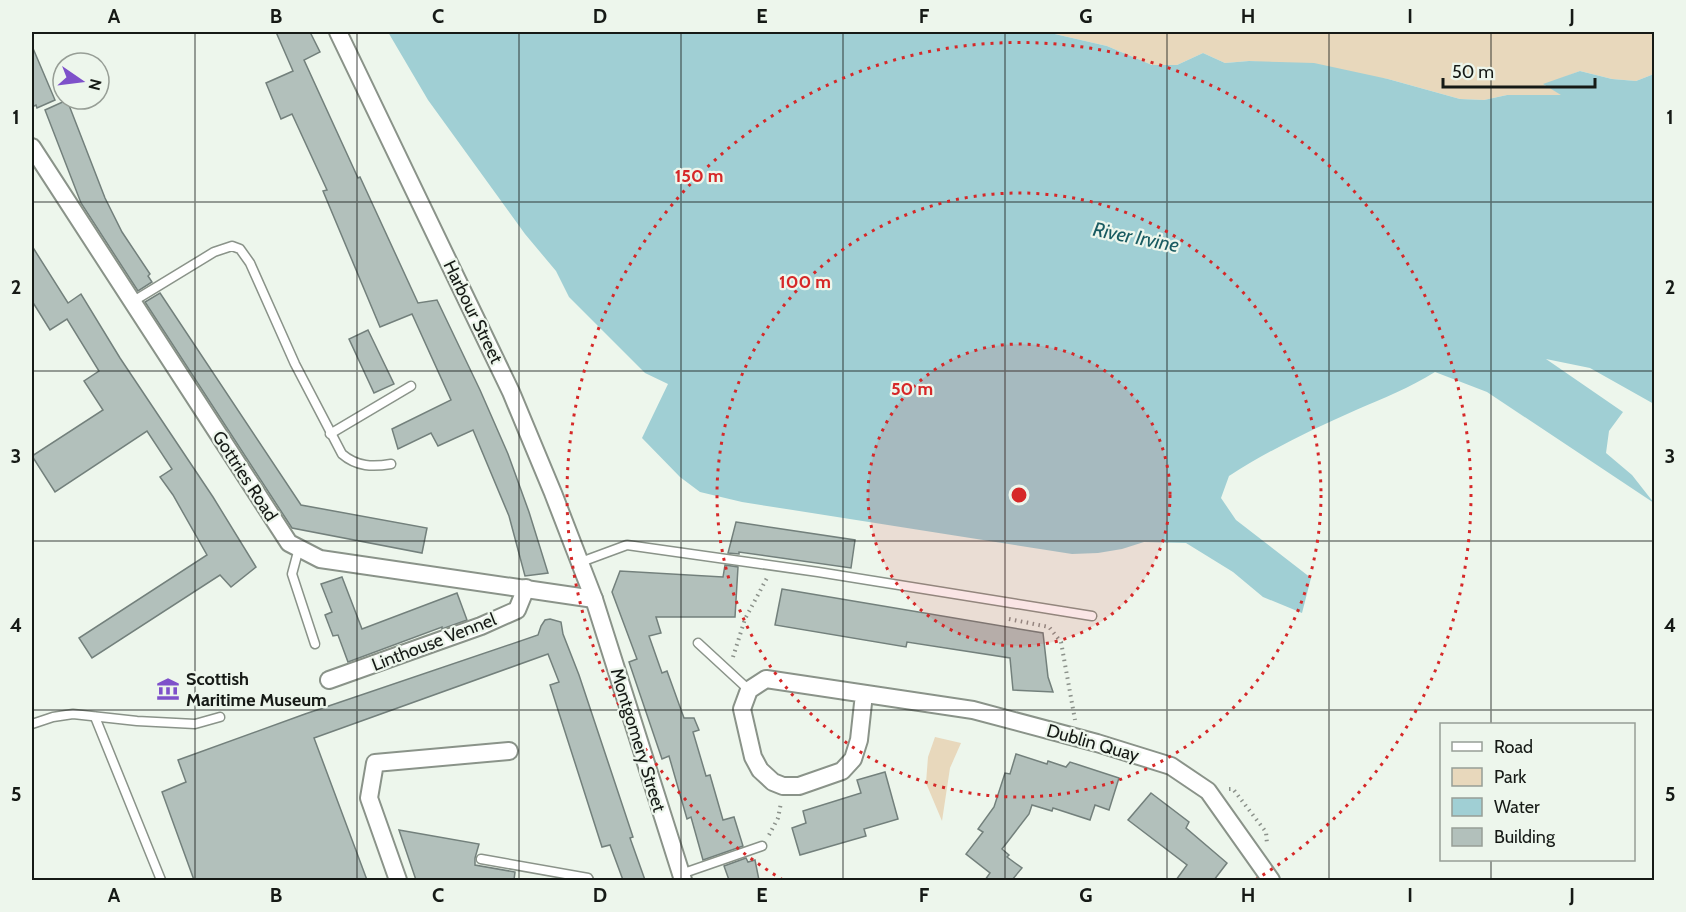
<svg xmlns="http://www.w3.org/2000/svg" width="1686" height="912" font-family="Cabin,sans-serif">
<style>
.green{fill:#e8d8bc}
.water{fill:#a0cfd4}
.building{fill:#b2c0bb;stroke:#73807c;stroke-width:1.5}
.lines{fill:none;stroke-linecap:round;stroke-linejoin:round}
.service-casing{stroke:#8a9389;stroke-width:11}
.minor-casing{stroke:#8a9389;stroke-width:20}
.path{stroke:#8b918a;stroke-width:4;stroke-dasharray:1.5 4.5;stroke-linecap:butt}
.service{stroke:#fff;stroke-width:8}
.minor{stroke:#fff;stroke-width:16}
.grid{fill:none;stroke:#161a16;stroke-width:1.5;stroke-opacity:0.55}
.ring{fill:none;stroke:#d62828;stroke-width:3;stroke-dasharray:3 6}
.labels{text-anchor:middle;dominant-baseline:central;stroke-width:4.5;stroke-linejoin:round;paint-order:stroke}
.street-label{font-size:18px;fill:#161a16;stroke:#edf6ec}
.poi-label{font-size:18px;font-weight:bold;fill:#161a16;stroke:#edf6ec;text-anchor:start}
.water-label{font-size:20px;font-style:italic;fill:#195b61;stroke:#edf6ec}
.centre{fill:#d62828;stroke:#edf6ec;stroke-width:3}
.ring-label{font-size:18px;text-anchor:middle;font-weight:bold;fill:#d62828;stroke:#edf6ec;stroke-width:4.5;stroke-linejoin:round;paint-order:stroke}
.neatline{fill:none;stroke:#161a16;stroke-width:2}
.grid-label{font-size:20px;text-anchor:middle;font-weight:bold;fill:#161a16}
</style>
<rect width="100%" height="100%" fill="#edf6ec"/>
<g class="green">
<path d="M1046 32H1654V74L1636 81 1612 79 1580 71 1544 85 1563 95H1507L1484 100 1460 99 1388 79 1272 63 1249 61 1225 63 1203 53 1177 65H1152L1107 46Z"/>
<path d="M935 737 961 743 950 768 942 821 926 783 928 757Z"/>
</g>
<path class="water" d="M388 32H1046L1107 46 1152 65H1177L1203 53 1225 63 1249 61 1314 63 1388 79 1460 99 1484 100 1507 95H1561L1543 84 1580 71 1612 79 1636 81 1654 74V404L1590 368 1546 359 1623 412 1609 431 1606 453 1632 475 1654 503 1487 392 1435 372C1409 388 1384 398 1356 410 1313 429 1269 450 1229 476L1221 498 1236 520 1311 578 1302 613 1263 597 1233 572 1186 543 1144 542 1122 549 1098 553 1072 554 742 502 700 492 680 477 642 438 668 384 645 373 569 297 556 271 525 234 428 100Z"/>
<g class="building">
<path d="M276 32H310L320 52 304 60 358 178 360 177 418 303 437 300 480 390 508 454 529 512 548 573 525 576 509 516 473 430 438 446 431 433 398 449 392 429 451 400 412 314 380 327 323 191 327 190 292 114 281 119 266 83 293 71Z"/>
<path d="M32 46 55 100 37 108 36 105 32 107Z"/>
<path d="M67 100 105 198 122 232 150 274 148 276 152 282 138 291 81 203 45 110Z"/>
<path d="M32 246 68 303 81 294 120 358 213 497 256 567 231 587 220 575 92 658 79 638 207 555 173 495 160 477 172 469 147 431 55 492 32 456 103 410 84 381 99 371 67 319 50 330 32 301Z"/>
<path d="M160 293 301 505 427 528 422 553 292 528 145 302Z"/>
<path d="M368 330 394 384 374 393 349 339Z"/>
<path d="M736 522 855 540 851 568 739 552V554L728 553Z"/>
<path d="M725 565 738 567 735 617H656L661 633 649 636 662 673 667 671 684 718H694L699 730 693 732 706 776 710 775 723 820 734 817 743 846 703 860 691 817 687 819 669 756 662 759 629 662 637 659 612 592 620 571 723 577Z"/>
<path d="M342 577 362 629 457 593 467 620 442 629V627L348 662 338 635 333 636 325 615 332 612 321 584Z"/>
<path d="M782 589 1043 633 1048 677 1053 692 1013 690 1010 658 907 642 906 647 775 625Z"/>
<path d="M550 619 561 622 563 634 579 675 633 837 630 838 645 880H623L610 845 602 847 550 685 559 682 548 654 314 738 367 880H194L162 792 186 782 178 760 305 714 538 635 541 626 545 620Z"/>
<path d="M1016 754 1047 764 1048 761 1066 767 1070 762 1119 778 1109 810 1095 805 1090 820 1053 808 1052 811 1032 805 1029 814 1002 849 1009 855 1007 857 1022 868 1012 880H985L990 873 966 854 983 832 978 829 994 807 1005 773 1010 774Z"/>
<path d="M885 772 898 819 864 829 866 836 800 855 792 828 806 823 803 811 861 793 857 780Z"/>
<path d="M1151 793 1189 822 1186 828 1227 863 1214 880H1176L1187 865 1128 820Z"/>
<path d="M399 830 479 844 475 858V865L515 872 514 880H416Z"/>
<path d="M746 858 748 862 755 860 759 880H729L724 866Z"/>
</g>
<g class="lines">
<g class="service-casing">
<g id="service">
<path d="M132 302 214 252 232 246 240 249 250 263 295 364 342 454C357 467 373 467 391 464"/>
<path d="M330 434 411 386"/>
<path d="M299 548 292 574 315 644"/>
<path d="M581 562 627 545 818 572 1092 616"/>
<path d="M698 643 749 690"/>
<path d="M95 717 161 880"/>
<path d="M32 724 53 717 73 714 137 721 195 724 220 717"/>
<path d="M481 859 588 878 589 880"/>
<path d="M681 874 762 846"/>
</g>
</g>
<g class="minor-casing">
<g id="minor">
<path d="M338 32 511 392 553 493 594 599 683 880"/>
<path d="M32 147 289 543 320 559 594 599"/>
<path d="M329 680 481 626 517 610 526 588"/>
<path d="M864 694 859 740 853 759 842 771 799 786H783L773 782 760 770 753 757 742 709 749 690 766 679 973 710 1097 743 1171 766 1208 791 1271 880"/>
<path d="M398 880 369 798 375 763 509 751"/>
</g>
</g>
<g class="path">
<path d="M1009 619 1049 627 1061 642 1075 720"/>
<path d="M733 657 745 619 768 576"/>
<path d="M1229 789H1233L1266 832 1267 844"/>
<path d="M769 835 778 818 781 803"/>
</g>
<use href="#service" class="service"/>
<use href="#minor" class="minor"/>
</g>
<path class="grid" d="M195 32V880M357 32V880M519 32V880M681 32V880M843 32V880M1005 32V880M1167 32V880M1329 32V880M1491 32V724M32 202H1654M32 371H1654M32 541H1654M32 710H1654M1491 860V880"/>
<circle cx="1019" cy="495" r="151" fill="#d62828" fill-opacity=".12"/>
<g class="ring">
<circle cx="1019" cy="495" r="151"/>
<circle cx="1019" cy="495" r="302"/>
<path d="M783 880A452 452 0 1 1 1255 880"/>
</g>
<defs>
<g id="museum-bare" transform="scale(1.8)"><path d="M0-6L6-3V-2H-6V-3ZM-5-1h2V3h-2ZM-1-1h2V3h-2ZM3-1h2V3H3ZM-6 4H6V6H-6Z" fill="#7e51ca" stroke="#edf6ec" stroke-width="2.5" paint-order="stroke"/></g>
</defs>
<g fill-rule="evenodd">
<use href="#museum-bare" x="168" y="689"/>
</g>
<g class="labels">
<g class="street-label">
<text transform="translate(473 312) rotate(64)">Harbour Street</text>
<text transform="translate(245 476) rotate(57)">Gottries Road</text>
<text transform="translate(434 642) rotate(-21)">Linthouse Vennel</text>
<text transform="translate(638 740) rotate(73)">Montgomery Street</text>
<text transform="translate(1093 743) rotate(16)">Dublin Quay</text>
</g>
<g class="poi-label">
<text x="186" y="679">Scottish<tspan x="186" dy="21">Maritime Museum</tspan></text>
</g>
<g class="water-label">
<text transform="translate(1136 237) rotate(11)">River Irvine</text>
</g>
</g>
<circle cx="1019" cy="495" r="9" class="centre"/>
<g class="ring-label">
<text x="699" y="182">150 m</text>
<text x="805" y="288">100 m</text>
<text x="912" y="395">50 m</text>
</g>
<rect width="1686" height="912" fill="none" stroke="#edf6ec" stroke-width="66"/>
<rect x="1440" y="723" width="195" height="138" fill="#edf6ec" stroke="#979e96" stroke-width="1.5"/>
<rect x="1452" y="742" width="30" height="9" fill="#ffffff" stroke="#979e96" stroke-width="1.5"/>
<text x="1494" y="753" font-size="18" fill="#161a16">Road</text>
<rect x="1452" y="768" width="30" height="18" fill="#e8d8bc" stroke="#979e96" stroke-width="1.5"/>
<text x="1494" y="783" font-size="18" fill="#161a16">Park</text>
<rect x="1452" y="798" width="30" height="18" fill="#a0cfd4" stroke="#979e96" stroke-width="1.5"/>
<text x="1494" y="813" font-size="18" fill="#161a16">Water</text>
<rect x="1452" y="828" width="30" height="18" fill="#b2c0bb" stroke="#979e96" stroke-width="1.5"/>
<text x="1494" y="843" font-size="18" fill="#161a16">Building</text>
<g transform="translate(81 81) rotate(104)"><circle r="28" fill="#edf6ec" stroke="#979e96" stroke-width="1.5"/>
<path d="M0-4.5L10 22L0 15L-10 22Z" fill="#7e51ca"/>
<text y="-9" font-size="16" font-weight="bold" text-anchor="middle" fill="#161a16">N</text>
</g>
<path d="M1443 78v9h152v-9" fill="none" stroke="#161a16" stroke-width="3"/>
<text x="1452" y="78" font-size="18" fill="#161a16" stroke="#edf6ec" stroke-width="4.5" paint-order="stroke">50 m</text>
<rect x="33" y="33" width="1620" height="846" class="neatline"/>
<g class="grid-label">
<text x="114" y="23">A</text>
<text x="276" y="23">B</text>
<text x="438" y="23">C</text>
<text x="600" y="23">D</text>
<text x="762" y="23">E</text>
<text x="924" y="23">F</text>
<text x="1086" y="23">G</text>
<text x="1248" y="23">H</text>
<text x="1410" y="23">I</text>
<text x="1572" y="23">J</text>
<text x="16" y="124">1</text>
<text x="1670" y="124">1</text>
<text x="16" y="294">2</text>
<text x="1670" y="294">2</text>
<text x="16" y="463">3</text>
<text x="1670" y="463">3</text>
<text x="16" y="632">4</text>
<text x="1670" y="632">4</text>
<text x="16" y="801">5</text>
<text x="1670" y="801">5</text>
<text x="114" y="902">A</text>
<text x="276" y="902">B</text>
<text x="438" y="902">C</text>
<text x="600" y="902">D</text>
<text x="762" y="902">E</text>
<text x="924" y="902">F</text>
<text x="1086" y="902">G</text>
<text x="1248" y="902">H</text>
<text x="1410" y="902">I</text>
<text x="1572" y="902">J</text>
</g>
</svg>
